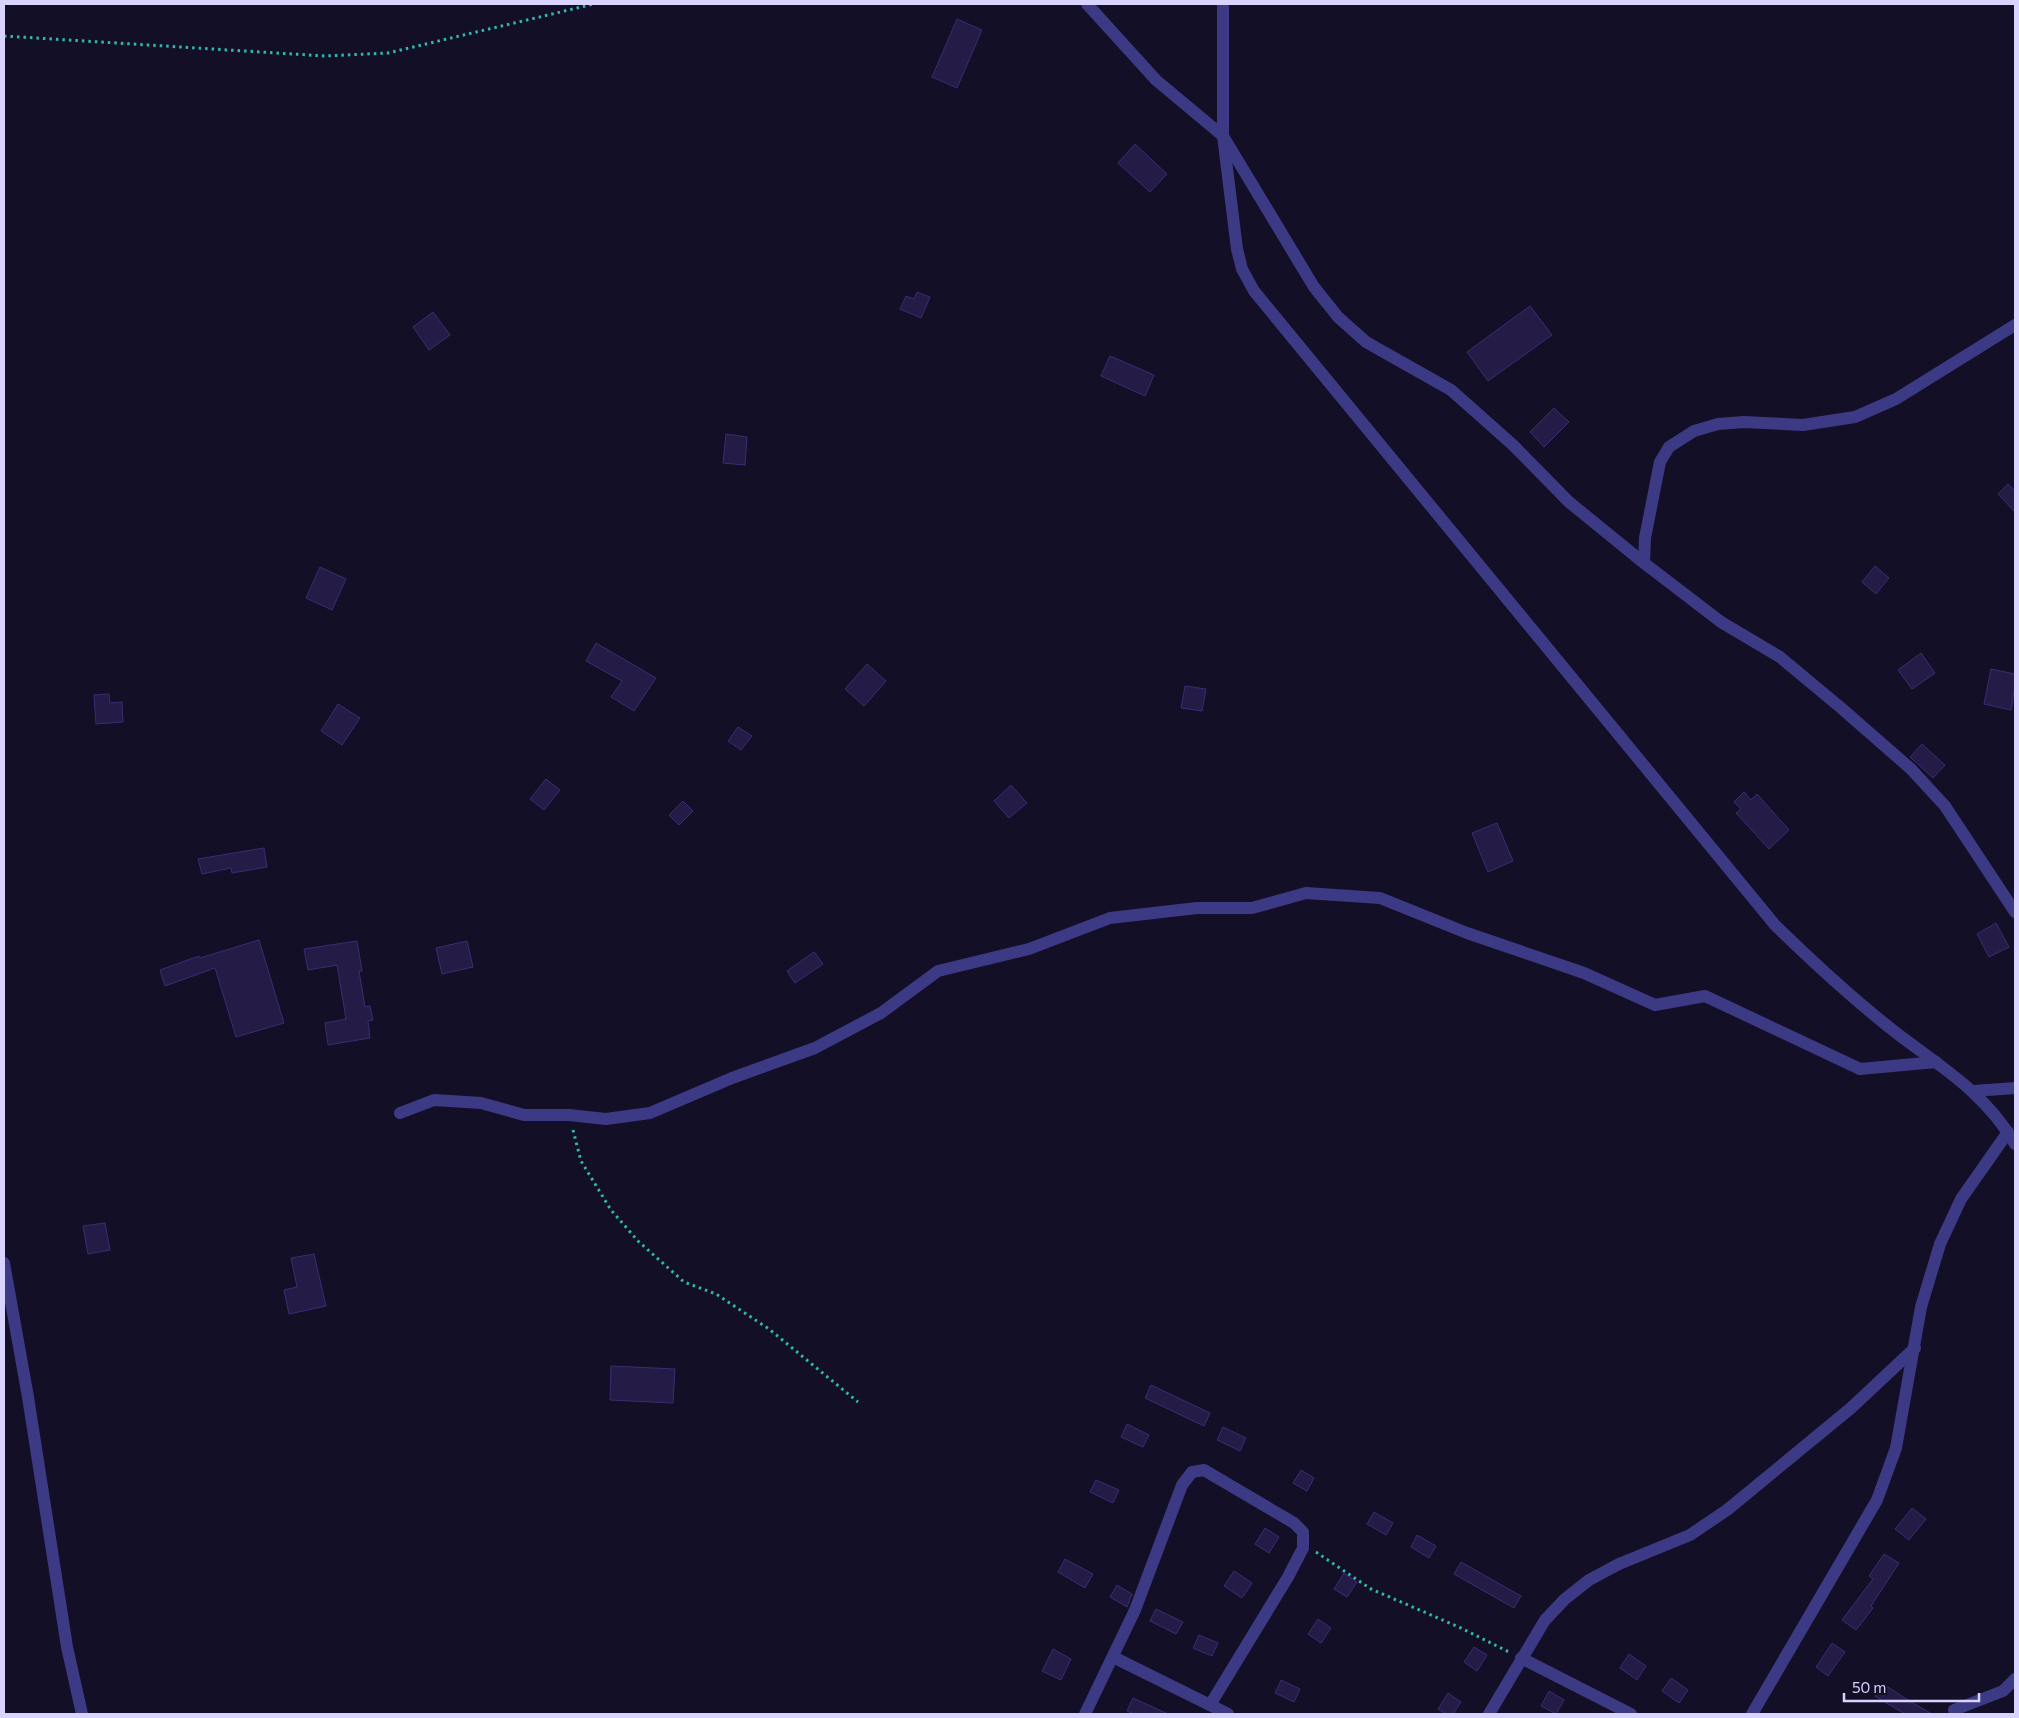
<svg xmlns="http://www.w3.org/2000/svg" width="2019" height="1718" font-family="Commissioner,sans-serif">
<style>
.building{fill:#241b47;stroke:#3b2d73}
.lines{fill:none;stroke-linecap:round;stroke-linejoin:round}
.path{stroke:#2fb8b0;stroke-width:3;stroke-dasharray:2.5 4;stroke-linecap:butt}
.minor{stroke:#3d3a85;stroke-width:12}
</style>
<rect width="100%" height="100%" fill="#130f26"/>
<g class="building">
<path d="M957 19 982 30 957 88 932 77Z"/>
<path d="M1135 144 1167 174 1150 192 1118 163Z"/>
<path d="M917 292 930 297 921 318 900 309 906 296 914 299Z"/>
<path d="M1530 306 1552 335 1488 381 1467 352Z"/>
<path d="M433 312 450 335 429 350 413 327Z"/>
<path d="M1110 356 1154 375 1145 396 1101 376Z"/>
<path d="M1554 408 1569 422 1544 447 1530 432Z"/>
<path d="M726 434 747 437 745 465 723 463Z"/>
<path d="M2008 484 2015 491V512L1998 494Z"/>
<path d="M1875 566 1889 578 1876 594 1862 582Z"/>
<path d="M320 567 346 579 332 610 306 598Z"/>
<path d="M596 643 656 678 634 711 611 697 622 681 586 661Z"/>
<path d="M1921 653 1935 673 1912 689 1898 670Z"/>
<path d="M867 664 886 681 864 706 845 689Z"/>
<path d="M1991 669 2015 674V686L2011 710 1984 704Z"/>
<path d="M1185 686 1206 689 1202 711 1181 708Z"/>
<path d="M109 694 110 703 122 702 123 722 96 724 94 695Z"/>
<path d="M338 704 360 718 342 745 321 731Z"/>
<path d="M738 727 752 736 741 750 728 741Z"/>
<path d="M1922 744 1945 765 1933 778 1910 757Z"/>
<path d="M546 779 560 790 544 810 530 799Z"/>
<path d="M1011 785 1027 803 1009 818 994 801Z"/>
<path d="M1744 792 1751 800 1757 794 1789 830 1769 849 1736 813 1741 809 1734 802Z"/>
<path d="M683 801 693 811 679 825 669 815Z"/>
<path d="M1497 823 1513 861 1488 872 1472 833Z"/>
<path d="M264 848 267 867 232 873 231 868 202 874 198 859Z"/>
<path d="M1996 923 2009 947 1989 957 1977 934Z"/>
<path d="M259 940 284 1023 236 1037 215 968 165 986 160 970 199 956 200 958Z"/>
<path d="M357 941 362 971H359L365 1007 370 1006 373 1020 368 1021 370 1038 328 1045 325 1023 346 1019 337 965 308 970 304 949Z"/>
<path d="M467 941 473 967 442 974 436 948Z"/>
<path d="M814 952 823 964 795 983 787 971Z"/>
<path d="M105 1223 110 1250 88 1254 83 1226Z"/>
<path d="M314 1254 326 1306 289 1314 284 1290 297 1287 291 1258Z"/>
<path d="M611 1366 675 1369 673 1403 610 1400Z"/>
<path d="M1151 1385 1210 1413 1204 1426 1145 1398Z"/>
<path d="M1127 1424 1149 1435 1143 1447 1121 1437Z"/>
<path d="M1223 1427 1246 1438 1240 1451 1217 1440Z"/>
<path d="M1301 1470 1314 1478 1307 1491 1293 1483Z"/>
<path d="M1096 1480 1119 1490 1113 1503 1090 1492Z"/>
<path d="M1912 1508 1926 1519 1909 1540 1895 1529Z"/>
<path d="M1374 1512 1393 1523 1386 1535 1367 1524Z"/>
<path d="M1265 1528 1279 1537 1269 1553 1255 1544Z"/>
<path d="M1417 1535 1436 1546 1429 1558 1411 1547Z"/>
<path d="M1884 1554 1899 1563 1871 1606 1873 1608 1856 1630 1842 1620 1873 1579 1869 1576Z"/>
<path d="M1065 1559 1093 1574 1085 1588 1058 1572Z"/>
<path d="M1461 1562 1521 1596 1514 1608 1454 1574Z"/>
<path d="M1234 1571 1252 1583 1242 1598 1224 1586Z"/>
<path d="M1344 1573 1357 1582 1347 1597 1334 1589Z"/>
<path d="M1117 1585 1132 1594 1127 1607 1110 1597Z"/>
<path d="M1156 1609 1183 1622 1176 1634 1150 1621Z"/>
<path d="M1318 1619 1331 1628 1321 1643 1308 1634Z"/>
<path d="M1199 1635 1218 1643 1212 1656 1193 1648Z"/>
<path d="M1832 1643 1845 1652 1828 1676 1816 1667Z"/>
<path d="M1474 1647 1487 1655 1477 1671 1464 1662Z"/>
<path d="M1053 1649 1071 1659 1061 1680 1042 1671Z"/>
<path d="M1629 1654 1646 1666 1637 1680 1620 1668Z"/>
<path d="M1671 1678 1688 1690 1679 1703 1662 1691Z"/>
<path d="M1281 1680 1300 1689 1294 1702 1275 1693Z"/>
<path d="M1883 1684 1908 1700 1932 1714H1905L1875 1696Z"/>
<path d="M1549 1691 1564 1700 1556 1714 1541 1706Z"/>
<path d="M1448 1693 1461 1702 1453 1714H1446L1438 1709Z"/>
<path d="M1133 1698 1168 1714H1134L1127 1711Z"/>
</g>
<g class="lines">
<g class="path">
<path d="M4 36 325 56 388 53 594 4"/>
<path d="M573 1130 581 1161 611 1210 638 1241 684 1282 716 1294 769 1329 858 1402"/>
<path d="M1316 1552 1371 1589 1461 1628 1509 1652"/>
</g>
<g class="minor">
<path d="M1087 4 1156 80 1223 136 1314 287 1338 317 1366 342 1451 390 1513 445 1569 502 1644 563 1721 622 1780 657 1840 707 1911 769 1945 806 2015 912"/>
<path d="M1223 4V136L1237 249 1242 269 1254 291 1775 925C1815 964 1855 1001 1899 1035 1944 1069 1985 1093 2015 1144"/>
<path d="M1644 563 1645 538 1660 462 1669 447 1694 431 1718 424 1744 422 1803 425 1855 417 1896 399 2015 325"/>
<path d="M1974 1091 2015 1088"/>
<path d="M400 1113 434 1100 481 1103 524 1115H569L606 1119 650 1113 732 1078 815 1048 881 1013 938 971 1029 949 1110 918 1197 908H1252L1306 893 1380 898 1467 933 1584 973 1655 1005 1705 996 1860 1069 1936 1062"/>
<path d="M4 1263 28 1397 67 1647 82 1714"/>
<path d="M1113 1657 1228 1714"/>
<path d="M1521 1658 1631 1714"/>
<path d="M1954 1710 2003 1691 2015 1679"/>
<path d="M1085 1714 1135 1610 1182 1485 1192 1472 1204 1470 1294 1523 1303 1532V1548L1288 1577 1210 1705"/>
<path d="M1489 1714 1545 1620 1565 1599 1589 1580 1619 1564 1690 1535 1727 1510 1851 1408 1915 1348"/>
<path d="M1752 1714 1877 1500 1896 1448 1921 1307 1940 1244 1961 1199 2008 1132"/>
</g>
</g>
<rect width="2019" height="1718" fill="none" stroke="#d9d4ff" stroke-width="10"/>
<path d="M1844 1693v8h135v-8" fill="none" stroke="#d9d4ff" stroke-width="2.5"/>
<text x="1852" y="1693" font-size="15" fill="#d9d4ff" stroke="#130f26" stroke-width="4" paint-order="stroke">50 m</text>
</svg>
